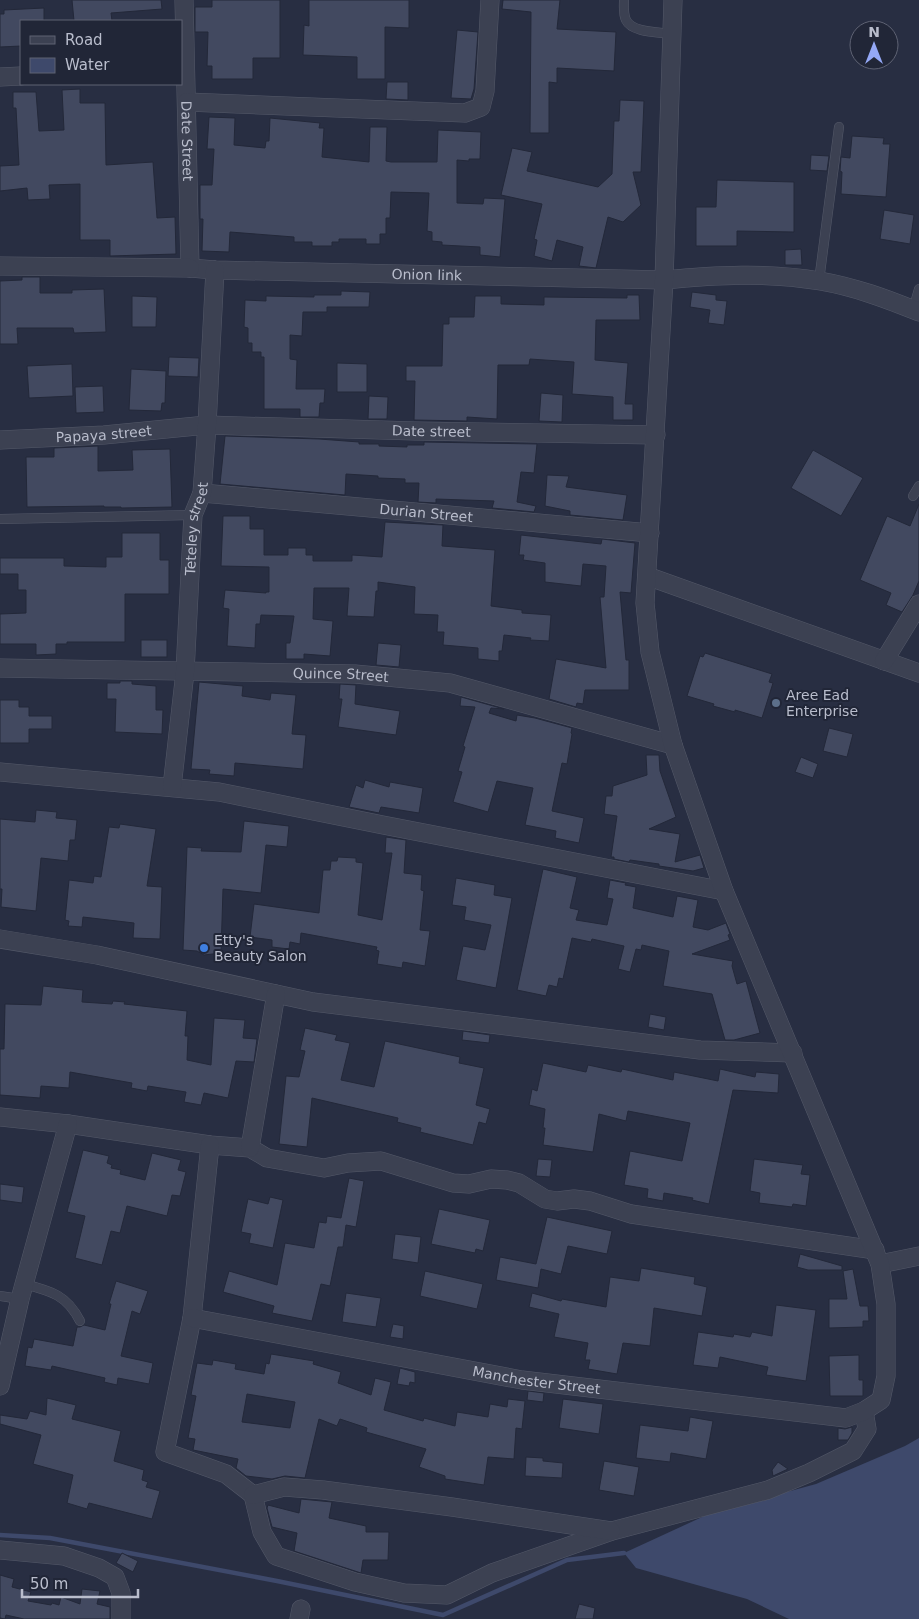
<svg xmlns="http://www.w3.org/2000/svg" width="919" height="1619" font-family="'DejaVu Sans',sans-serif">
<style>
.water{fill:#3e496b}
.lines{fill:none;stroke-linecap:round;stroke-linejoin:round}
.stream{stroke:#3e496b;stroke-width:4.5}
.building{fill:#424960;stroke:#232839;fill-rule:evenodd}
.service-casing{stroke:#545969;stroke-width:10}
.minor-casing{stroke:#545969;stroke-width:19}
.service{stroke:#3c4152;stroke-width:9}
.minor{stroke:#3c4152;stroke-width:18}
.service-dot{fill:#5c6f8a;stroke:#212637;stroke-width:2}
.shop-dot{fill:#3f7fe0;stroke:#212637;stroke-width:2}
.labels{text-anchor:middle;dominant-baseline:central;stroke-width:4;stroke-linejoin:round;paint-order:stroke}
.street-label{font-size:14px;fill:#b9bdcc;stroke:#212637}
.poi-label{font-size:14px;fill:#b9bdcc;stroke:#212637;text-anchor:start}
</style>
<rect width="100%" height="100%" fill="#282e42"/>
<path class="water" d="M919 1438V1619H789L747 1599 636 1568 624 1553 713 1512 816 1484 905 1446Z"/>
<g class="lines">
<path class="stream" d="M0 1535 50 1538 277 1581 443 1615 567 1560 624 1553"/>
</g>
<g class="building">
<path d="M72 0H161L162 9 111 13 112 21H74Z"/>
<path d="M212 0H280V58H253V79H212V66H207L208 32H195V7H212Z"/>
<path d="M309 0H409V28L385 27V79H357V57L303 55 304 25 309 26Z"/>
<path d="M503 0H560L557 29 616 32 614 71 557 68V83L549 82V133H530L531 12 502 9Z"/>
<path d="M44 8V21H21V46L0 47V14H4V10Z"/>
<path d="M457 30 478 32 474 89 471 99 451 98Z"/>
<path d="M387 82H408V100L386 99Z"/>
<path d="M80 89V103H105L106 165 153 162 157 218 175 217 176 254 110 256V240H80V184L49 185 50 199 28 200 27 188 0 191V166L19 165 16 108H13V92H36L39 131 64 130 62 90Z"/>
<path d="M620 100 644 101 641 172H633L641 205 623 222 608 217 596 268 579 266 583 247 557 240 552 261 534 256 537 240 534 239 542 204 501 195 512 148 532 152 527 171 598 187 612 174 614 121H619Z"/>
<path d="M209 117 235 118 234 145 265 148 266 141H269L270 118 320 123 319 128H324L322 157 369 162 370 127H387L386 161 391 162H437L438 130 481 132 480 159H469V161L457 160V203L483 204 484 198 505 199 500 257 480 255V247L442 245V242L432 241V232L427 231 429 193 391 192 390 218H386V234H380V244H366V239H339V242H332V246H312V242H294V237L230 232 229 252 202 251 203 219H200V185H212L214 149H207Z"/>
<path d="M852 136 884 138 883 144H890L886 197 841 194 842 172 840 171 841 157 850 158Z"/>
<path d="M811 155 829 156 827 171 810 170Z"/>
<path d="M717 180 794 182V232L737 231V246H696V207H716Z"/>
<path d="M884 210 914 215 910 244 880 239Z"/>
<path d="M801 249 802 265H785V250Z"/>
<path d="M22 277H40V293H72V290L104 289 106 332 74 333 73 328H17L18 344H0V281L22 280Z"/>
<path d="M341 291 370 292 369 307H327V312H303L302 336 290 335V359L297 360 296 389H325L324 403H320L319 417H300V409H264V357H261V352H252V343H248V328L244 327 245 300 266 301V296L314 297V295H341Z"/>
<path d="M692 292 716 295V300L727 301 724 325 708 323 710 310 690 307Z"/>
<path d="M627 295H639L640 320H596L595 360 628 363 625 404H633V420H613V397L572 394 574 362 530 359 529 365H498L497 419 467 417V421L414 420 415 381H406V366H442L443 324H449V317H474L475 296H501V304L544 305V297L627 298Z"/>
<path d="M132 296 157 297 156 327H132Z"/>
<path d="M169 357 199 358 198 377 168 376Z"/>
<path d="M337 363 367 364V392H337Z"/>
<path d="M72 364 73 396 29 398 27 366Z"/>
<path d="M131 369 166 371 165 403H162L161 411 129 410Z"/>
<path d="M103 386 104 412 76 413 75 387Z"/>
<path d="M541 393 563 395 562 422 539 421Z"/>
<path d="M369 396 388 397 387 419H368Z"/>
<path d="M225 436 319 439 359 442V444H379V446L407 447V445H424V442L537 444 534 473 521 472 517 502 536 506 534 512 492 508 494 501 436 499V503L418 502 419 483H405V479L378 478V476L346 474 345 495 220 484Z"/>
<path d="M98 446V471L133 470 132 450 170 449 172 507 121 508V507H104V506L27 507 26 457H54V448Z"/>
<path d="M813 450 863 478 841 516 791 488Z"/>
<path d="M547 475 569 476 566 487 627 495 623 520 570 515V511L545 506Z"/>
<path d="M919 504V581L913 595 902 612 886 605 891 593 860 580 887 516 910 526Z"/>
<path d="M223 516H250V529H264V555H288V548H306V555H313V561H352V555L382 557 385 522 443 525 442 546 495 550 491 606 522 610V613L551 615 549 641 530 640 531 638 504 635 502 651H499V661L478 659V648L443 645 444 632H437L438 615 414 614 415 587 378 582V591H376L374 617 347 616 349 588H314L313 619 333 621 330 656 304 654V659H286V643H290L294 616 261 615 260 624H256L255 648 227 646 229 609 223 608 225 590 266 593V592H269V567L221 566Z"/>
<path d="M122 533H160V560H169V594H125V642H67V644H56V654L36 655V644H0V614L26 613V590H18V574H0V558H64V566L106 567V557H122Z"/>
<path d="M521 535 601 544 602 539 635 543 631 593 620 592 626 660H629V690H585L583 704 577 703 576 707 549 699 556 659 606 668 600 597H604L606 566 583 564 581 586 545 582V563L523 560 524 555H519Z"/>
<rect x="141" y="640" width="26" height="17"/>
<path d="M378 643 401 645 399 667 376 665Z"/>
<path d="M705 653 772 674 769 682 773 683 762 718 735 710V712L713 706 714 704 687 696 700 656 703 657Z"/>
<path d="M120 681H132V684L156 686V710H163L162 734 115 732 116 699H107V683H120Z"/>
<path d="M199 682 243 686 242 696 270 700 271 693 296 695 292 734 306 735 303 769 235 763 234 776 209 774 210 770 191 769Z"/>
<path d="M340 684 356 685 355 704 400 711 396 735 338 727 342 699H339Z"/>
<path d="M461 697 504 709 491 708 489 713 516 721 517 715 535 718 572 728 571 733 572 734 567 764 562 763 552 811 584 818 579 843 555 838 556 831 525 825 533 788 497 781 488 812 453 802 462 772 458 771 465 747 463 746 475 707 460 706Z"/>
<path d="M0 700H19V707H29V716H52V729H29V743H0Z"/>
<path d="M829 728 853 734 847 757 823 751Z"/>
<path d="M646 755H659L660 771 676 817 649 829 680 834 675 862 700 855 704 868 693 871 659 866V864L630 860 629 862 614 859V857H611L617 816 604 814 606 796H612L613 786 647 775Z"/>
<path d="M801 757 818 764 813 778 795 772Z"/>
<path d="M365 780 389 787 390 782 423 788 419 813 381 807 379 813 349 807 356 785 363 788Z"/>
<path d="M36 810 57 812 56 818 77 820 75 840H70L68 861 41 858 36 911 1 907 2 889H0V819L35 822Z"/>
<path d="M244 821 289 826 287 847 266 845 261 893 223 889 221 953 204 955 197 951 183 950 187 847 202 848 201 851 241 852Z"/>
<path d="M120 824 156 829 147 886 162 887 160 939 133 938 134 923 83 917 82 927 68 926 69 921 65 920 69 880 93 883 94 876 101 877 109 827 119 828Z"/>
<path d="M386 837 406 840 404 873 422 875 421 890 424 891 420 930 430 931 425 966 403 962 402 968 377 964 379 951 376 950 377 947 301 933 300 944 290 942 289 949 272 947V940L250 937 254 904 319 913 323 870H330L331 861H337L338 857 356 858V862L363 863 358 915 382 920 392 853H385Z"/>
<path d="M543 869 577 877 570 908 579 910 576 920 607 925 613 899 607 898 610 880 626 883 625 885 636 887 633 908 673 917 677 896 698 900 693 927 708 930 726 923 730 934 728 935 730 940 692 954 733 961 732 966 737 984 746 981 760 1033 734 1040H725L712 994 663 986 669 951 642 945 641 950 636 949 630 972 618 969 624 946 592 939 591 942 572 938 563 979 559 978 557 987 549 985 546 996 517 990Z"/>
<path d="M456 878 495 885 494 895 512 898 496 988 456 980 463 946 485 950 491 925 464 920 466 907 452 905Z"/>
<path d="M43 986 83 990 82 1002 112 1004 113 1001 125 1002 124 1004 187 1011 185 1036H188L187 1060 211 1065 214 1018 245 1020 243 1038 257 1039 254 1062 236 1061 228 1098 204 1093 201 1105 184 1102 186 1092 148 1086 147 1091 131 1088 132 1083 70 1072 69 1088 41 1086 40 1098 0 1095V1049H4L5 1004 41 1005Z"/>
<path d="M650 1014 666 1017 664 1030 648 1027Z"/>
<path d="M305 1028 337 1035 335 1040 350 1043 341 1080 374 1087 385 1041 460 1057 459 1063 484 1068 476 1105 490 1109 486 1124 479 1122 473 1145 420 1132 421 1128 397 1122 398 1118 312 1098 307 1147 279 1144 286 1076 299 1077 305 1051 300 1050Z"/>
<path d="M463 1031 490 1035 489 1043 462 1040Z"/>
<path d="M543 1063 586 1072 588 1065 621 1072 622 1069 673 1080 674 1072 718 1081 720 1069 755 1077 756 1072 779 1074 778 1093 733 1090 709 1204 692 1200 693 1198 664 1193 663 1201 647 1198 648 1189 624 1185 630 1151 682 1161 690 1123 628 1111 626 1121 599 1114 593 1152 543 1145 545 1128H543L545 1109 529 1105 532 1089 537 1091Z"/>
<path d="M83 1150 109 1156 107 1163 112 1165 111 1168 121 1170 120 1174 145 1180 152 1153 181 1160 178 1170 186 1172 180 1196 172 1195 167 1216 127 1206 120 1233 111 1231 102 1265 75 1258 85 1216 67 1212Z"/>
<path d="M538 1159 552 1160 550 1177 536 1176Z"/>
<path d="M754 1159 803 1165 801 1174 810 1175 806 1206 793 1204 792 1207 759 1203 760 1193 750 1191Z"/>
<path d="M349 1178 364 1181 356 1227 346 1225 343 1247H338L330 1286 321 1284 312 1321 272 1313 274 1306 223 1292 229 1271 277 1285 285 1243 314 1248 319 1222 326 1223 327 1216 341 1218Z"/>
<path d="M0 1184 24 1187 22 1203 0 1200Z"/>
<path d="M270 1197 283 1200 273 1248 249 1243 251 1234 241 1232 248 1199 268 1204Z"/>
<path d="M439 1209 490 1220 483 1251 476 1249 475 1253 431 1244Z"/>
<path d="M547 1217 612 1231 607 1254 568 1246 561 1274 541 1269 538 1288 496 1280 500 1257 536 1264Z"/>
<path d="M395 1234 421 1237 418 1263 392 1259Z"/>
<path d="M800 1254 842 1266V1270H808L797 1267Z"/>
<path d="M641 1268 695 1277 694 1284 707 1287 702 1316 654 1308 650 1346 623 1343 617 1374 588 1369 590 1360H585L588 1343 554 1337 559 1314 529 1307 532 1293 561 1301 562 1299 606 1307 610 1277 639 1281Z"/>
<path d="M853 1269 860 1306H868L869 1321H863V1327L829 1328V1299H847L843 1271Z"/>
<path d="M425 1271 483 1284 477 1309 420 1296Z"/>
<path d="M116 1281 148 1291 140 1314 132 1311 121 1356 153 1363 149 1384 118 1378 117 1385 104 1382 105 1378 52 1366 51 1370 25 1366 28 1347 32 1348 34 1339 73 1346 77 1327H80L84 1325 105 1330 111 1304H109Z"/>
<path d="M346 1293 381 1298 376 1327 342 1322Z"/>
<path d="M776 1305 816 1310 806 1381 766 1375 768 1367 720 1357 718 1368 693 1365 698 1332 733 1337 734 1334 750 1337 752 1332 772 1336Z"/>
<path d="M393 1324 404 1326 403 1339 390 1337Z"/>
<path d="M271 1354 314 1361 313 1364 341 1372 338 1383 371 1395 375 1378 391 1382 384 1410 423 1421 424 1418 455 1426 457 1412 488 1417 490 1404 507 1407 508 1399 525 1401 522 1429 516 1428 514 1459 488 1457 484 1485 445 1479V1476L419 1467 426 1449 366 1432 367 1428 340 1419 337 1426 319 1419 305 1478 285 1476 272 1479 246 1476 236 1468 238 1459 193 1450 195 1439 188 1438 196 1396 191 1395 197 1363 212 1365 213 1360 236 1364 235 1369 264 1374 266 1363 269 1364ZM247 1394 295 1402 290 1428 242 1422Z"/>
<path d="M859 1355V1380H863V1396H830L829 1356Z"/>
<path d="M400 1368 415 1372V1383L410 1382 409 1386 397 1384Z"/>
<path d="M528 1391 544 1393 543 1402 527 1400Z"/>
<path d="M47 1398 76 1405 72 1419 121 1431 114 1461 144 1470 142 1480 148 1482 146 1487 160 1491 152 1519 89 1503 87 1509 67 1503 73 1475 33 1464 41 1435 0 1424V1415L27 1419 30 1411 46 1415Z"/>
<path d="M563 1399 603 1404 599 1434 559 1428Z"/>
<path d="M690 1417 713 1421 706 1459 671 1453 670 1462 636 1458 640 1425 688 1431Z"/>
<path d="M852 1427V1433L848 1440H838V1428L845 1429Z"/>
<path d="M526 1457 543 1458V1461L563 1463 562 1478 525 1476Z"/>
<path d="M604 1461 639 1467 634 1496 599 1490Z"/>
<path d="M778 1462 788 1469 773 1476 772 1470Z"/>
<path d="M301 1499 332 1502 329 1518 366 1526V1532H389L388 1560H363L361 1573 294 1551 297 1533 272 1527 267 1508 268 1505 299 1513Z"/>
<path d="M122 1553 138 1561 133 1572 116 1563Z"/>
<path d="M0 1575 14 1579 12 1587 31 1592 28 1601 51 1605 52 1603 59 1605 61 1597 80 1604 82 1589 100 1591 97 1604 110 1607V1619H24L6 1615 5 1619 0 1618Z"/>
<path d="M579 1604 595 1608 593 1619H575Z"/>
</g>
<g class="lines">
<g class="service-casing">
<g id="service">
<path d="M624 0C624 7 623 14 626 20 632 33 660 32 672 34"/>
<path d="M819 281 839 127"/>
<path d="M913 310 919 289"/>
<path d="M913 496 919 486"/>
<path d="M0 519 193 515"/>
<path d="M24 1284C51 1291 67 1295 80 1321"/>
<path d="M0 1296 20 1299"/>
</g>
</g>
<g class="minor-casing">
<g id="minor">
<path id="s1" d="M184 0 190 268 215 270 664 280C716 275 768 272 820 281 855 287 887 299 919 312"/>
<path d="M0 77 21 76"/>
<path d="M187 102 465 113 481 107 485 91 490 0"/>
<path d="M0 266 190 268"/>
<path id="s2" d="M0 440 104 435 207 425 415 431 656 435"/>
<path id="s3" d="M202 493 650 533"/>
<path d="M647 576 919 673"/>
<path d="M884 661 919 604"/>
<path id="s4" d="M0 668 355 674 450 683 673 745"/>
<path d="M0 772 219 792 383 825 724 891"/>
<path id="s5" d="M172 787 185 672 193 515 202 493 207 425 215 270"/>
<path d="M0 939 97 955 313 1002 700 1050 793 1053"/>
<path d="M0 1117 68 1124 210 1145 250 1148 267 1158 324 1168 348 1163 381 1161 453 1183 469 1184 491 1179 507 1180 519 1183 545 1199 557 1201 574 1199 590 1201 631 1214 875 1250"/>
<path d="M210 1145 192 1318 165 1452 226 1474 253 1495 262 1532 276 1556 355 1582 404 1593 447 1595 492 1573 612 1531 768 1490 809 1473 853 1451 867 1429 864 1411"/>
<path d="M250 1148 276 994"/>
<path d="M880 1264 919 1256"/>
<path id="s6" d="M192 1318 522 1380 846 1418 864 1411 881 1400 886 1376V1304L880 1264 724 891 673 745 650 652 645 603 664 280 673 0"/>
<path d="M0 1386 20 1299 68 1124"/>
<path d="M253 1495 284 1487 323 1490 452 1507 611 1531"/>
<path d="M0 1550 64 1556 99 1568 115 1577 121 1593V1619"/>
<path d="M299 1619 301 1609"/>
</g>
</g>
<use href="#service" class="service"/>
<use href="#minor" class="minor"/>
</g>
<circle class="service-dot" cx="776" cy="703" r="5"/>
<circle class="shop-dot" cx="204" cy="948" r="5"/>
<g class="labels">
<g class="street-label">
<text stroke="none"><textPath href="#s1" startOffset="141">Date Street</textPath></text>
<text stroke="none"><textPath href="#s1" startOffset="505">Onion link</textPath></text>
<text stroke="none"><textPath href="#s2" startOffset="432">Date street</textPath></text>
<text stroke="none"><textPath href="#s2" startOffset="104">Papaya street</textPath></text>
<text stroke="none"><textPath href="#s3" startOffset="225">Durian Street</textPath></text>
<text stroke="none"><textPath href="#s5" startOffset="260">Teteley street</textPath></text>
<text stroke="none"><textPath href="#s4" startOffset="341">Quince Street</textPath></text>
<text stroke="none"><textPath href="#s6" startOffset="350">Manchester Street</textPath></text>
</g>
<g class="poi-label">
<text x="786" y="695">Aree Ead<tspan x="786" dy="16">Enterprise</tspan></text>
<text x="214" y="940">Etty's<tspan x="214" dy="16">Beauty Salon</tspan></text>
</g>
</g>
<rect x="20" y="20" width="162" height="65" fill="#212637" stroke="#5e6273"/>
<rect x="30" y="36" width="25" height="8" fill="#3c4152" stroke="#5e6273"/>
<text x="65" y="45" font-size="15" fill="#b9bdcc">Road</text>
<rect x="30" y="58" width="25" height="15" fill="#3e496b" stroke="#5e6273"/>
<text x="65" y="70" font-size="15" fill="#b9bdcc">Water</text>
<g transform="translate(874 45)"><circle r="24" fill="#212637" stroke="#5e6273"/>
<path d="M0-4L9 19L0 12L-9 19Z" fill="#94a8f6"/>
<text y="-8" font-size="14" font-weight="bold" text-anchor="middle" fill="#b9bdcc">N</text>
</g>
<path d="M22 1589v8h116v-8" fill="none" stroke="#b9bdcc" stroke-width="2.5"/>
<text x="30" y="1589" font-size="15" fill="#b9bdcc" stroke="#212637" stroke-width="4" paint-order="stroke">50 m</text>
</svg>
